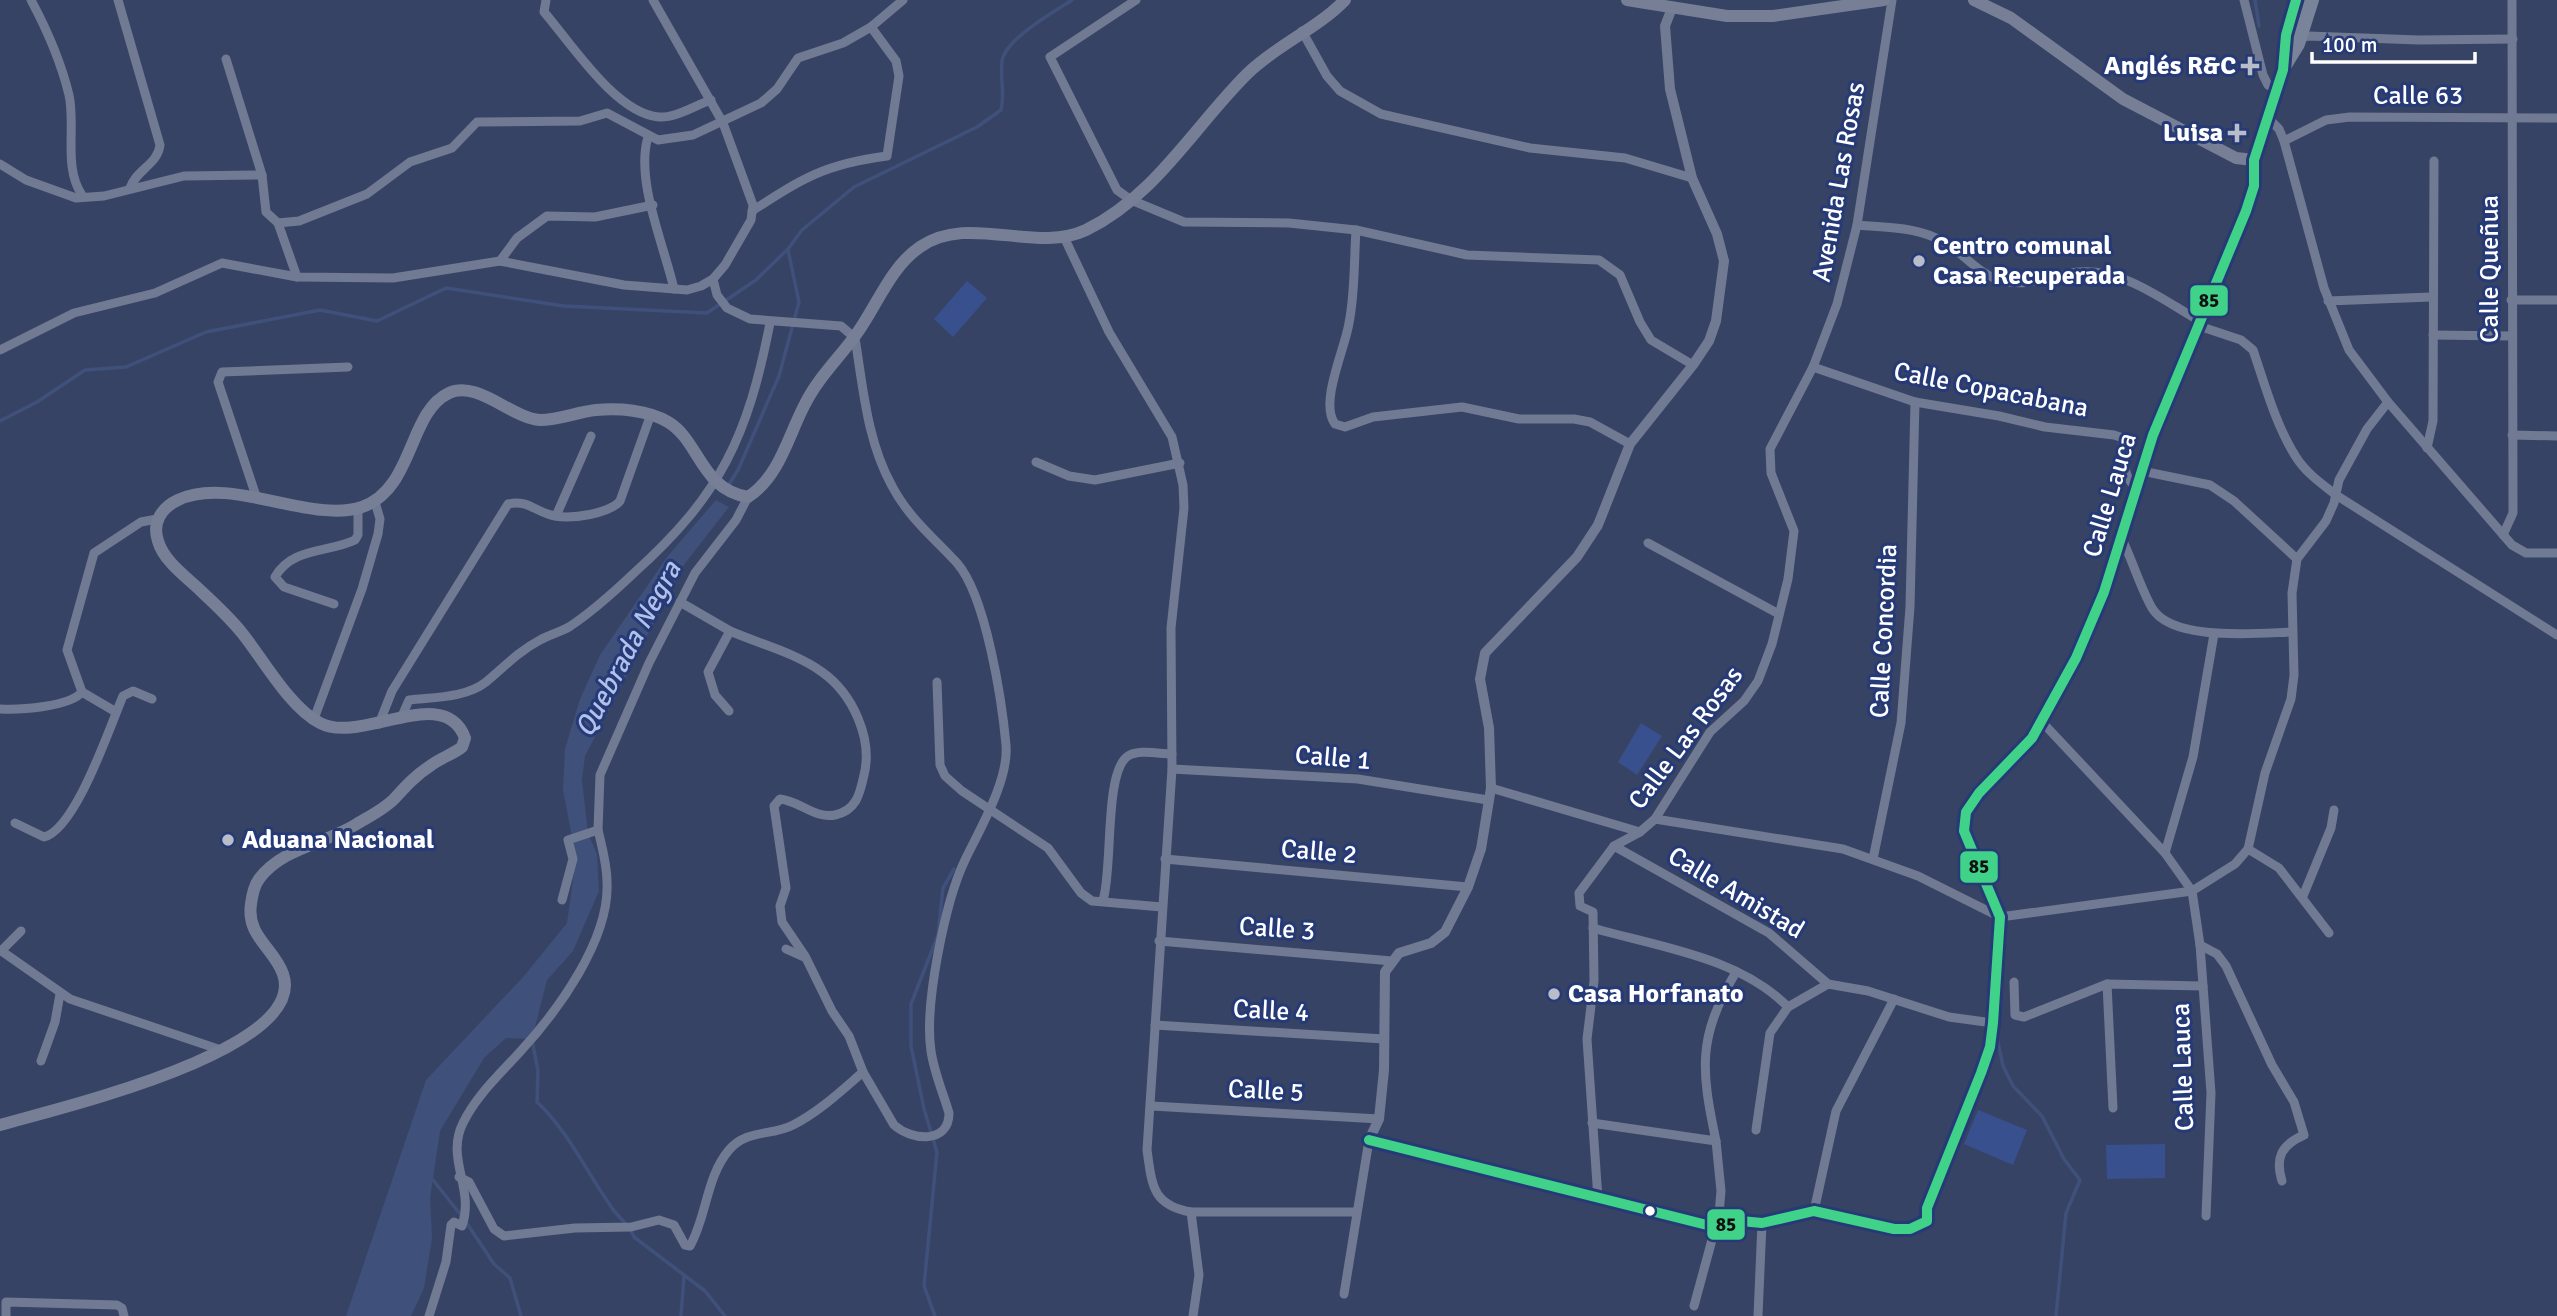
<svg xmlns="http://www.w3.org/2000/svg" width="2557" height="1316" font-family="Signika,sans-serif">
<style>
.green{fill:#38508e}
.water{fill:#3f507b}
.lines{fill:none;stroke-linecap:round;stroke-linejoin:round}
.stream{stroke:#3f507b;stroke-width:3.5}
.minor{stroke:#717a93;stroke-width:9}
.tertiary{stroke:#717a93;stroke-width:10}
.secondary{stroke:#777f97;stroke-width:12}
.primary{stroke:#79839a;stroke-width:14}
.bus-1-casing{stroke:#253a76;stroke-width:16}
.bus-1{stroke:#40d288;stroke-width:10}
.poi-dot{fill:#b9bdc9;stroke:#253a76;stroke-width:2.5}
.bus-dot{fill:#fff;stroke:#253a76;stroke-width:2.5}
.labels{text-anchor:middle;dominant-baseline:central;stroke-width:6;stroke-linejoin:round;paint-order:stroke}
.poi-label{font-size:26px;font-weight:bold;fill:#fff;stroke:#253a76;text-anchor:start}
.street-label{font-size:26px;fill:#fff;stroke:#253a76}
.water-label{font-size:28px;font-style:italic;fill:#b0c1eb;stroke:#253a76}
.line-badge{stroke:#253a76;stroke-width:2.5}
.pale-badge-label{font-size:19px;text-anchor:middle;font-weight:bold;fill:#111}
</style>
<rect width="100%" height="100%" fill="#374364"/>
<g class="green">
<path d="M967 281 987 298 953 337 934 319Z"/>
<path d="M1641 723 1662 736 1637 775 1618 762Z"/>
<path d="M1978 1110 2027 1130 2013 1165 1964 1144Z"/>
<path d="M2165 1144V1178L2107 1179 2106 1145Z"/>
</g>
<path class="water" d="M716 500 729 507 683 566 585 756 582 780 588 833 597 854 599 891 573 951 547 980 532 1039 506 1038 484 1058 440 1131 430 1198 432 1238 424 1288 411 1316H346L426 1080 524 976 567 923 576 858 563 790 565 749 580 699 600 655 667 557Z"/>
<g class="lines">
<g class="stream">
<path d="M2255 0 2259 26"/>
<path d="M0 421 37 402 85 370 126 367 206 332 320 310 377 321 446 288 564 306 707 313 756 280 788 249 802 230 854 187 977 127 1001 110C1005 93 1000 78 1002 61 1005 39 1054 12 1072 0"/>
<path d="M728 486 738 470 779 376 799 302 788 250"/>
<path d="M1996 1033 2003 1066 2013 1086 2042 1116 2064 1159 2080 1180 2066 1213 2056 1316"/>
<path d="M532 1040 538 1071 537 1102C569 1132 587 1173 612 1208 620 1220 630 1224 634 1237L705 1291 725 1316"/>
<path d="M433 1180 464 1219 494 1264 510 1278 521 1316"/>
<path d="M681 1316 684 1276"/>
<path d="M935 1316 924 1286 937 1152 924 1109 911 1046V1004L938 935 943 888 954 869"/>
</g>
<g class="minor">
<path d="M31 0C47 30 61 62 69 95 76 126 63 168 82 195"/>
<path d="M118 0 160 145C158 164 136 170 130 188"/>
<path d="M546 0 544 12C571 43 616 114 659 117 676 118 696 105 711 100"/>
<path d="M1136 0 1050 57 1117 190 1131 200 1184 222 1289 223 1356 230 1467 255 1599 260 1620 275 1640 322 1651 340 1693 365"/>
<path d="M2244 0 2263 75 2268 85 2276 90"/>
<path d="M1302 31 1327 76 1340 91 1381 114 1530 148 1625 158 1692 178"/>
<path d="M2299 39 2308 36 2419 40 2513 39"/>
<path d="M226 59 262 175 266 212 278 223 299 221 367 194 410 162 452 148 477 122 580 121 607 113 658 140 693 135 761 103 777 89 798 58 843 43 871 27 903 0"/>
<path d="M2268 118 2279 129 2284 141 2324 288 2349 350 2388 402 2512 545 2526 553H2557"/>
<path d="M648 137C635 180 664 245 674 289"/>
<path d="M2284 141 2326 120 2350 117 2557 118"/>
<path d="M0 164 26 180 76 198 104 196 184 176 262 175"/>
<path d="M752 211C803 178 825 164 887 156L899 76 896 61 871 27"/>
<path d="M278 223 297 277"/>
<path d="M1857 225C1882 227 1912 227 1936 238 1961 248 1975 274 2003 281 2027 287 2047 277 2071 273 2119 265 2158 297 2198 320"/>
<path d="M1356 230C1354 261 1355 293 1349 323 1345 349 1319 403 1335 424L1345 427 1373 417 1462 407 1519 419H1574L1590 422 1630 444"/>
<path d="M1064 237 1109 332 1172 437 1183 485 1184 508 1171 628 1172 769 1147 1150C1152 1185 1152 1205 1191 1212H1356"/>
<path d="M500 261 517 238 547 216 595 217 653 205"/>
<path d="M713 279 717 295 727 308 750 319 841 326 855 338C863 387 867 441 892 486 908 517 934 538 957 563 986 596 1002 701 1006 745 1009 780 980 829 965 860 945 902 924 1005 931 1051 934 1072 943 1093 949 1113 949 1144 912 1141 894 1125L863 1072 849 1036 832 1011 806 958 786 949"/>
<path d="M2511 300H2557"/>
<path d="M2328 301 2431 297"/>
<path d="M2196 325 2241 340 2253 350C2265 385 2276 426 2296 457 2306 473 2322 484 2336 495L2557 635"/>
<path d="M2433 335 2511 336"/>
<path d="M0 350 74 313 155 293 222 263 297 277 393 278 500 261 624 285 687 290 701 286 713 279 725 265 751 220 753 205 723 123 653 0"/>
<path d="M1813 367 1915 402 1999 416 2045 427 2114 435 2123 438C2124 457 2121 474 2136 488"/>
<path d="M2512 435 2557 436"/>
<path d="M2427 448 2433 421 2434 161"/>
<path d="M1036 462 1069 476 1095 480 1180 463"/>
<path d="M2142 471 2210 485 2234 501 2297 559"/>
<path d="M256 496 218 382 222 372 348 367"/>
<path d="M556 516 591 436"/>
<path d="M2503 535 2513 513 2512 0"/>
<path d="M2121 537C2132 559 2140 587 2152 608 2172 642 2258 633 2292 632"/>
<path d="M1648 543 1779 614"/>
<path d="M680 602 730 631 708 672 715 695 729 711"/>
<path d="M334 604 284 587 275 577C292 547 328 553 355 540L358 535V508"/>
<path d="M730 631C760 644 796 653 822 672 853 694 873 739 864 775 860 793 857 810 835 815 815 819 800 801 780 799L774 806 786 888 780 906 782 922 805 956"/>
<path d="M937 682 940 765 945 776 962 791 1048 848 1081 893 1092 901 1162 907"/>
<path d="M82 692 116 712"/>
<path d="M0 709C19 710 70 707 82 692L67 650 94 553 141 522 157 519"/>
<path d="M402 716 409 700C433 697 466 698 486 682 504 667 519 651 540 640 549 635 560 632 569 627 592 612 614 592 634 573 721 495 748 436 770 323"/>
<path d="M314 719 362 589 378 534 380 519 375 502"/>
<path d="M2042 722 2165 853 2192 891 2200 945 2211 1093 2206 1216"/>
<path d="M379 724 392 691 508 504C529 499 536 513 555 516 572 519 609 514 620 501L651 414"/>
<path d="M1172 769 1358 779 1488 800"/>
<path d="M1491 788 1640 832"/>
<path d="M1655 819 1843 849 1918 876 2000 917 2192 891 2235 864 2248 849 2265 773 2291 699 2294 675 2292 593 2297 559 2326 521 2334 503 2339 480 2367 429 2388 402"/>
<path d="M15 823 44 837C76 829 110 726 123 696L133 691 152 699"/>
<path d="M1614 846 1769 933 1828 984 1868 991 1949 1017 1993 1023"/>
<path d="M2248 849 2279 868 2329 933"/>
<path d="M2165 853 2193 757 2214 634"/>
<path d="M1165 859 1468 887"/>
<path d="M1873 859 1901 723 1910 607 1915 402"/>
<path d="M2303 896 2331 828 2334 810"/>
<path d="M562 900 573 859 568 840 598 830 600 775 649 663 695 573 736 520 748 497"/>
<path d="M1103 900C1113 870 1104 771 1128 756 1139 749 1159 754 1172 754"/>
<path d="M1593 928C1659 947 1739 957 1788 1007"/>
<path d="M1159 941 1392 961"/>
<path d="M2200 945 2217 954 2226 966 2272 1065 2294 1102 2304 1135C2281 1145 2275 1158 2282 1181"/>
<path d="M0 950 70 999 221 1050"/>
<path d="M1 951 21 931"/>
<path d="M2014 982 2015 1015 2024 1017 2107 984 2203 986"/>
<path d="M2107 984 2113 1108"/>
<path d="M1155 1025 1384 1039"/>
<path d="M41 1061 55 1022 60 994"/>
<path d="M1152 1106 1379 1119"/>
<path d="M1592 1123 1716 1141C1701 1069 1697 1038 1736 972"/>
<path d="M1756 1130 1770 1033 1788 1007 1828 984"/>
<path d="M459 1177 469 1182 494 1229 504 1236 575 1228 631 1227 659 1220 674 1225 685 1245 690 1246C707 1216 706 1177 729 1150 747 1129 772 1136 793 1125 819 1112 842 1090 863 1072"/>
<path d="M1598 1199 1587 1039 1594 981 1593 912 1580 906 1579 893 1614 846 1640 832 1655 819 1710 732 1744 701 1758 681 1772 644 1788 579 1794 531 1771 473 1770 449 1813 367 1837 304 1857 225 1892 0"/>
<path d="M1814 1211 1836 1111 1894 999"/>
<path d="M1191 1212 1199 1275 1193 1316"/>
<path d="M1344 1294 1369 1140"/>
<path d="M1694 1306 1719 1214 1721 1191 1716 1141"/>
<path d="M6 1316V1302L117 1305 122 1308 124 1316"/>
<path d="M429 1316 446 1262 451 1225 454 1222 462 1226C475 1188 445 1159 463 1123 476 1096 499 1075 519 1053 557 1012 610 940 607 882 607 865 602 847 598 830"/>
<path d="M1758 1316 1762 1223"/>
</g>
<path class="tertiary" d="M1672 8 1665 26 1670 89 1692 178 1717 234 1724 261 1716 321 1709 341 1693 365 1630 444 1598 525 1577 557 1485 653 1480 679 1489 728 1491 788 1481 849 1468 887 1445 932 1431 943 1399 953 1385 972 1384 1070 1379 1119 1369 1140 1715 1227 1741 1221 1762 1223 1814 1211 1894 1229H1910L1927 1221V1208L1981 1073 1990 1047 1993 1023 2000 917 1964 831 1966 812 1979 793 2032 738 2076 658 2104 592 2153 435 2246 211 2254 186V160"/>
<g class="secondary">
<path d="M1627 0 1727 16H1773L1884 0"/>
<path d="M1974 0 2011 18 2123 99 2236 158 2254 160"/>
<path d="M0 1125C50 1110 310 1051 283 974 274 948 246 936 251 904 252 896 254 886 259 879 282 848 324 844 355 825 368 817 385 809 395 798 406 786 416 775 430 766 440 758 452 755 462 747L465 738C444 682 361 745 320 723 290 708 263 659 242 633 230 618 216 605 202 592 188 578 164 562 158 541 152 523 161 508 178 500 230 475 310 524 362 507 414 489 408 412 449 393 478 380 511 418 540 420 559 420 577 412 596 410 619 408 648 410 668 422 700 441 700 489 748 497 780 476 788 436 805 404 818 378 838 359 855 336 876 308 890 267 920 247 968 213 1035 254 1086 230 1156 196 1195 125 1248 73 1278 44 1317 29 1345 0"/>
</g>
<g class="primary">
<path d="M2285 65 2298 44 2312 0"/>
<path d="M2254 160 2283 70 2286 35 2296 0"/>
</g>
<g class="bus-1-casing">
<path id="bus-1" d="M1369 1140 1715 1227 1741 1221 1762 1223 1814 1211 1894 1229H1910L1927 1221V1208L1981 1073 1990 1047 1993 1023 2000 917 1964 831 1966 812 1979 793 2032 738 2076 658 2104 592 2153 435 2246 211 2254 186V160L2283 70 2286 35 2296 0"/>
</g>
<use href="#bus-1" class="bus-1"/>
</g>
<g class="poi-dot">
<path d="M2246.5 55.5h7v7h7v7h-7v7h-7v-7h-7v-7h7z"/>
<path d="M2233.5 122.5h7v7h7v7h-7v7h-7v-7h-7v-7h7z"/>
<circle cx="1919" cy="261" r="7"/>
<circle cx="228" cy="840" r="7"/>
<circle cx="1554" cy="994" r="7"/>
</g>
<circle class="bus-dot" cx="1650" cy="1211" r="6"/>
<g class="labels">
<g class="poi-label">
<text x="2236" y="66" text-anchor="end">Anglés R&amp;C</text>
<text x="2223" y="133" text-anchor="end">Luisa</text>
<text x="1933" y="246">Centro comunal<tspan x="1933" dy="30">Casa Recuperada</tspan></text>
<text x="242" y="840">Aduana Nacional</text>
<text x="1568" y="994">Casa Horfanato</text>
</g>
<g class="street-label">
<text x="2418" y="96">Calle 63</text>
<text transform="translate(1839 182) rotate(-80)">Avenida Las Rosas</text>
<text transform="translate(2490 269) rotate(-90)">Calle Queñua</text>
<text transform="translate(1991 390) rotate(11)">Calle Copacabana</text>
<text transform="translate(2110 495) rotate(-73)">Calle Lauca</text>
<text transform="translate(1884 631) rotate(-87)">Calle Concordia</text>
<text transform="translate(1686 738) rotate(-53)">Calle Las Rosas</text>
<text transform="translate(1333 758) rotate(5)">Calle 1</text>
<text transform="translate(1319 852) rotate(5)">Calle 2</text>
<text transform="translate(1736 893) rotate(31)">Calle Amistad</text>
<text transform="translate(1277 929) rotate(4)">Calle 3</text>
<text transform="translate(1271 1011) rotate(3)">Calle 4</text>
<text transform="translate(2183 1067) rotate(-92)">Calle Lauca</text>
<text transform="translate(1266 1091) rotate(3)">Calle 5</text>
</g>
<g class="water-label">
<text transform="translate(628 649) rotate(-62)">Quebrada Negra</text>
</g>
</g>
<g class="line-badge">
<rect x="2189" y="284" width="40" height="33" rx="7" fill="#40d288"/>
<rect x="1959" y="850" width="40" height="34" rx="7" fill="#40d288"/>
<rect x="1706" y="1208" width="40" height="33" rx="7" fill="#40d288"/>
</g>
<g class="pale-badge-label">
<text x="2209" y="307">85</text>
<text x="1979" y="873">85</text>
<text x="1726" y="1231">85</text>
</g>
<path d="M2312 52v10h163v-10" fill="none" stroke="#ffffff" stroke-width="3.5"/>
<text x="2322" y="52" font-size="21" fill="#ffffff" stroke="#253a76" stroke-width="5" paint-order="stroke">100 m</text>
</svg>
